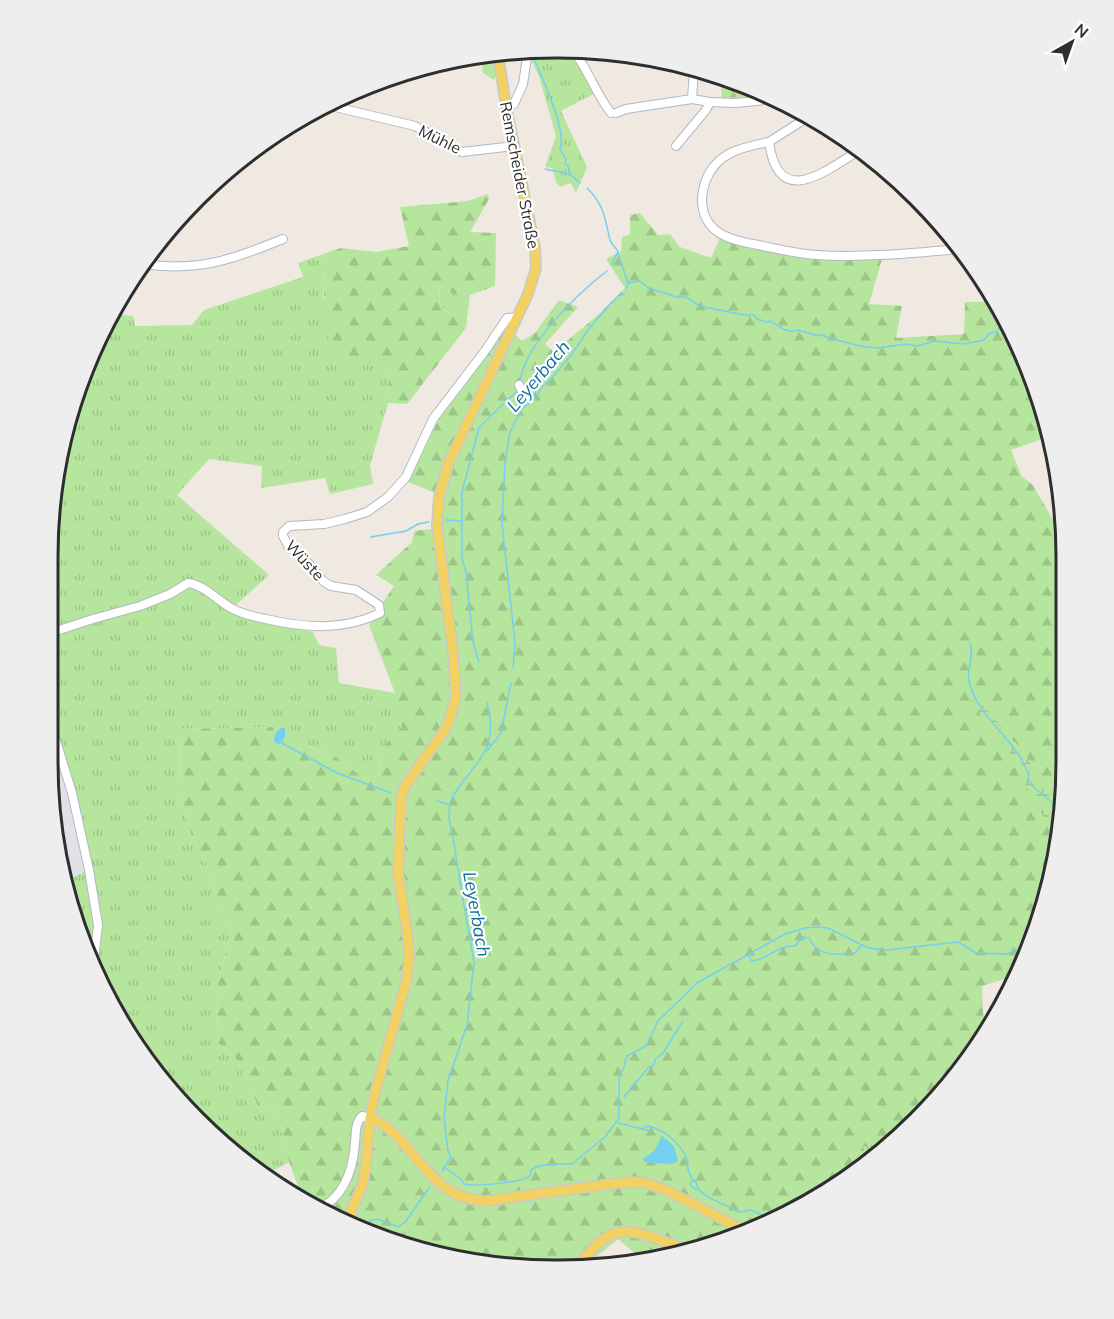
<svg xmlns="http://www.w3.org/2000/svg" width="1114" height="1319" font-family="Mulish,sans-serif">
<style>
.industrial{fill:#e3e1e8}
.grass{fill:url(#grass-tufts)}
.forest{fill:url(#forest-firs)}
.wetland{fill:url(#wetland-marsh)}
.water{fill:#75cff0}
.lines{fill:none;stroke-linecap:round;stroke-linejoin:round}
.stream{stroke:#75cff0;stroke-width:1.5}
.minor-casing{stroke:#b4b7c1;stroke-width:10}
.major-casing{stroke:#c9c9c9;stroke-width:12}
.minor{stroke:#fff;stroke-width:8}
.major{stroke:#f2d163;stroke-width:9}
.labels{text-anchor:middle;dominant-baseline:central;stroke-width:4.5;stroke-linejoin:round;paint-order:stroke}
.street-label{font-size:16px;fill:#2e2e2e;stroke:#fff}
.water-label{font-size:18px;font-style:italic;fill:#0d6fa3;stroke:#fff}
.rim{fill:none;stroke:#2e2e2e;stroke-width:3}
</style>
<defs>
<pattern id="grass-tufts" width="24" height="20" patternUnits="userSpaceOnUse" patternTransform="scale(1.5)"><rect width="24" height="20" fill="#b6e59e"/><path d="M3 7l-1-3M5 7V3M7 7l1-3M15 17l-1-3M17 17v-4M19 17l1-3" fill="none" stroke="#9dc588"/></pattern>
<pattern id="forest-firs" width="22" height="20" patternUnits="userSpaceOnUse" patternTransform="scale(1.5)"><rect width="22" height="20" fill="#b6e59e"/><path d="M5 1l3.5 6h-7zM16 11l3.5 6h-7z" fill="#9dc588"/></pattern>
<pattern id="wetland-marsh" width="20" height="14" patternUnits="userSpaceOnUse" patternTransform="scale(1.5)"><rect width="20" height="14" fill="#b6e59e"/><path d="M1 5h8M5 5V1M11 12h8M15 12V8" fill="none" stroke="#9dc588"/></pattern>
</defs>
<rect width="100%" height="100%" fill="#efe9e1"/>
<path class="industrial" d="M49 708 88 870 64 882 48 762Z"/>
<g class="grass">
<path d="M557 48 569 49 595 93 561 111 587 167 576 193 571 183 560 187 556 182 552 168 545 167 556 136 539 76 528 54 531 51Z"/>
<path d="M326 253 323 298 389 365 388 403 370 465 373 484 330 494 325 478 261 488 262 466 209 459 177 495 269 575 230 610 240 615 313 632 319 645 336 648 339 683 395 693 403 728 379 751 380 774 364 778 334 756 309 746 289 749 277 740 273 727 179 729 180 791 192 838 208 867 220 915 232 928 218 983 217 1042 236 1058 261 1112 275 1105 289 1162 264 1176 175 1098 101 987 65 893 64 882 88 870 49 708 52 491 100 332 112 314 133 316 135 326 192 325 204 310 303 277 298 263Z"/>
<path d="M440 285 453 294 470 295 466 328 459 318 446 311 439 300Z"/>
<path d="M897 1138 869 1161 862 1147Z"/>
</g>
<g class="forest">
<path d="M494 54 496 76 494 80 483 73 480 56Z"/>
<path d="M720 77 752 87 769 96 722 98Z"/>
<path d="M488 194 489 199 470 232 496 233 495 286 470 295 453 294 440 285 439 300 446 311 459 318 466 328 407 404 388 403 389 365 334 359C321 324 323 290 326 253L341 248 376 252 409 246 400 207 468 201Z"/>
<path d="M640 213 658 235 670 234 680 247 711 258 720 238C766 251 812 264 860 259L781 250 882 259 869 304 902 306 896 338 964 334 965 302H995L1027 363 1050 436 1011 450 1022 477 1032 484 1064 538 1066 557 1065 796 1039 925 1017 975 982 986 983 1013 988 1030 917 1122 897 1138 863 1147 869 1161 840 1185 751 1232 644 1261 618 1239 584 1267H491L363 1232 303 1200 289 1162 275 1105 261 1112 236 1058 217 1042 218 983 232 928 220 915 208 867 192 838 180 791 179 729 273 727 277 740 289 748 308 746 334 756 364 778 380 774 379 751 402 728 395 693 369 625 381 614 380 607 394 586 376 575 412 542 414 531 432 529V507L435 493 408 482 444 409 508 327 522 341 535 333 559 300 578 307 545 344 554 352 599 314 625 288 606 259 621 251 622 237 630 234V215Z"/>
</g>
<path class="wetland" d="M978 692 1002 730 1020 747 1028 758 1037 776 1054 789 1064 802 1057 835 1040 812 1028 791 1012 756 971 702Z"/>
<g class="water">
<path d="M285 727V737L279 745 274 742C274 734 277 729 285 727Z"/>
<path d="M662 1136 674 1146 678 1161 672 1164 644 1162 643 1159 654 1151Z"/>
</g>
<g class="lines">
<g class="stream">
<path d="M531 51C539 72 568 130 560 149L566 160 565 164 568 166 570 174 580 183"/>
<path d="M545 169 570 174"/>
<path d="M587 188C604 204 605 219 610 240 611 244 616 247 618 252L611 265"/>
<path d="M618 253 628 283 626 289"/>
<path d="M628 283 640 281 648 288 677 297H686L700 306 749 316 750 314 755 316 757 319 767 322 770 321C779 325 787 335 798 330L818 336 821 334 826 337 860 346 877 348 907 344 917 346 935 341 963 344 984 340 990 333 996 332 1005 321"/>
<path d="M520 381C526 343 577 294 607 271"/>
<path d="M446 520 462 521"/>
<path d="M371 537 406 531 418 524 429 522"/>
<path d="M970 644C975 655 966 668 969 681 975 710 1001 729 1018 754 1023 760 1025 768 1029 774L1028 778 1033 787 1062 810"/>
<path d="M479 662 473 642 466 572 462 558V492L479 428 507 400 519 390"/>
<path d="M513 667 515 643 502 524 505 462 510 432 522 409 538 395 540 389 550 380 572 354 588 330 611 303 620 295 624 294"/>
<path d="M282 743 337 773 391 793"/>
<path d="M487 751 501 733 511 683"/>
<path d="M437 801 447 804"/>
<path d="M748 955 752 961C769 959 777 945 795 946L803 937 809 938C817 957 838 955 855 953L861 946"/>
<path d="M624 1097 648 1068 654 1065 655 1059 663 1053 683 1021"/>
<path d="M618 1123 643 1129 647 1126C665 1129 681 1144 688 1161 686 1167 690 1179 696 1182 696 1197 726 1203 738 1212L751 1210 771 1219 777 1218"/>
<path d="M643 1129 650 1131"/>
<path d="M445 1168 461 1179 464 1184C474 1187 524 1182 530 1176L531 1170 536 1167 549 1164H572L605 1137 619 1118V1078L624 1067 626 1059 627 1056 646 1046 658 1021 697 983 785 934 805 928 817 927 828 928 868 948 887 950 958 942 976 953 1007 954 1030 944"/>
<path d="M442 1171 451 1157 448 1151 444 1118 448 1081 467 1025 474 963 456 858C455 836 443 817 453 796 476 760 500 750 487 703"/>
<path d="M692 1181 690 1185 697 1190"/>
<path d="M362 1232 371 1220 377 1219 399 1227 406 1221 429 1188"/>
</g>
<g class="minor-casing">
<g id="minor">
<path d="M573 50C588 69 596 94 611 113"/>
<path d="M460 58V59"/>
<path d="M692 99 694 69"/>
<path d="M331 106 415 126 462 152 514 146"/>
<path d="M506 106 514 104 523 84 528 51"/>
<path d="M616 113 626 109 692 99 710 102 736 103 775 99"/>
<path d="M808 117 769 142C778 207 820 175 855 153"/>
<path d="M769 142C743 147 717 152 706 180 700 196 700 214 712 227 723 239 744 242 758 245 778 249 798 254 817 255 865 258 912 253 960 249"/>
<path d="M676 146 706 110 710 102"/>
<path d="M254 154 269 145"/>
<path d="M142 264C200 272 230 260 283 239"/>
<path d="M519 385 523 393"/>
<path d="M50 633 93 619 140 606 170 594 188 583C204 585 217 600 231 608 242 614 255 617 266 619 304 628 344 631 380 613L379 605 356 590 331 586 323 581 303 557 289 547 283 536V532L289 526 324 524 345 519 367 512 388 497 406 477 433 419 485 351 507 318 517 317"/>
<path d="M49 718 72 793 89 870 98 925 93 967"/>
<path d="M319 1209C345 1196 353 1170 355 1143 356 1133 355 1123 362 1116L370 1118"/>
</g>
</g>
<g class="major-casing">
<g id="major">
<path d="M370 1118C415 1135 424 1198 485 1201L618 1183 642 1182 666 1190 749 1233"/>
<path d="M346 1224 363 1183 366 1164 370 1118 375 1093 407 979 409 959 408 939 398 872 401 798 405 786 447 727 456 697 453 652 437 526 439 497 449 462 528 294 536 268 535 248 506 106 498 54"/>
<path d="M576 1267C585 1258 593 1247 602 1240 627 1220 660 1241 686 1250"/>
</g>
</g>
<use href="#minor" class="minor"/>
<use href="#major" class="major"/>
</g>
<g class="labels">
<g class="street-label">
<text transform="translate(440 139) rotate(26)">Mühle</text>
<text transform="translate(520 175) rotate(79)">Remscheider Straße</text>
<text transform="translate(305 560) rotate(47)">Wüste</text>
</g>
<g class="water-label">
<text transform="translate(538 376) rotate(-50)">Leyerbach</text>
<text transform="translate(477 914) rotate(80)">Leyerbach</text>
</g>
</g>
<path d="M0 0H1114V1319H0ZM556 58H558A498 498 0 0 1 1056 556V762A498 498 0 0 1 558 1260H556A498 498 0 0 1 58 762V556A498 498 0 0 1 556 58Z" fill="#eee" fill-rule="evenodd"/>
<path class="rim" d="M556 58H558A498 498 0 0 1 1056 556V762A498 498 0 0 1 558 1260H556A498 498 0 0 1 58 762V556A498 498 0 0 1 556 58Z"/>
<g transform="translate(1072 42) rotate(40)" stroke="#ffffff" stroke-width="4.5" paint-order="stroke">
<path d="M0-4.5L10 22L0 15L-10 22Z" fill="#2e2e2e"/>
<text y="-9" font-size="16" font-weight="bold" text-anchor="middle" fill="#2e2e2e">N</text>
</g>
</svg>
